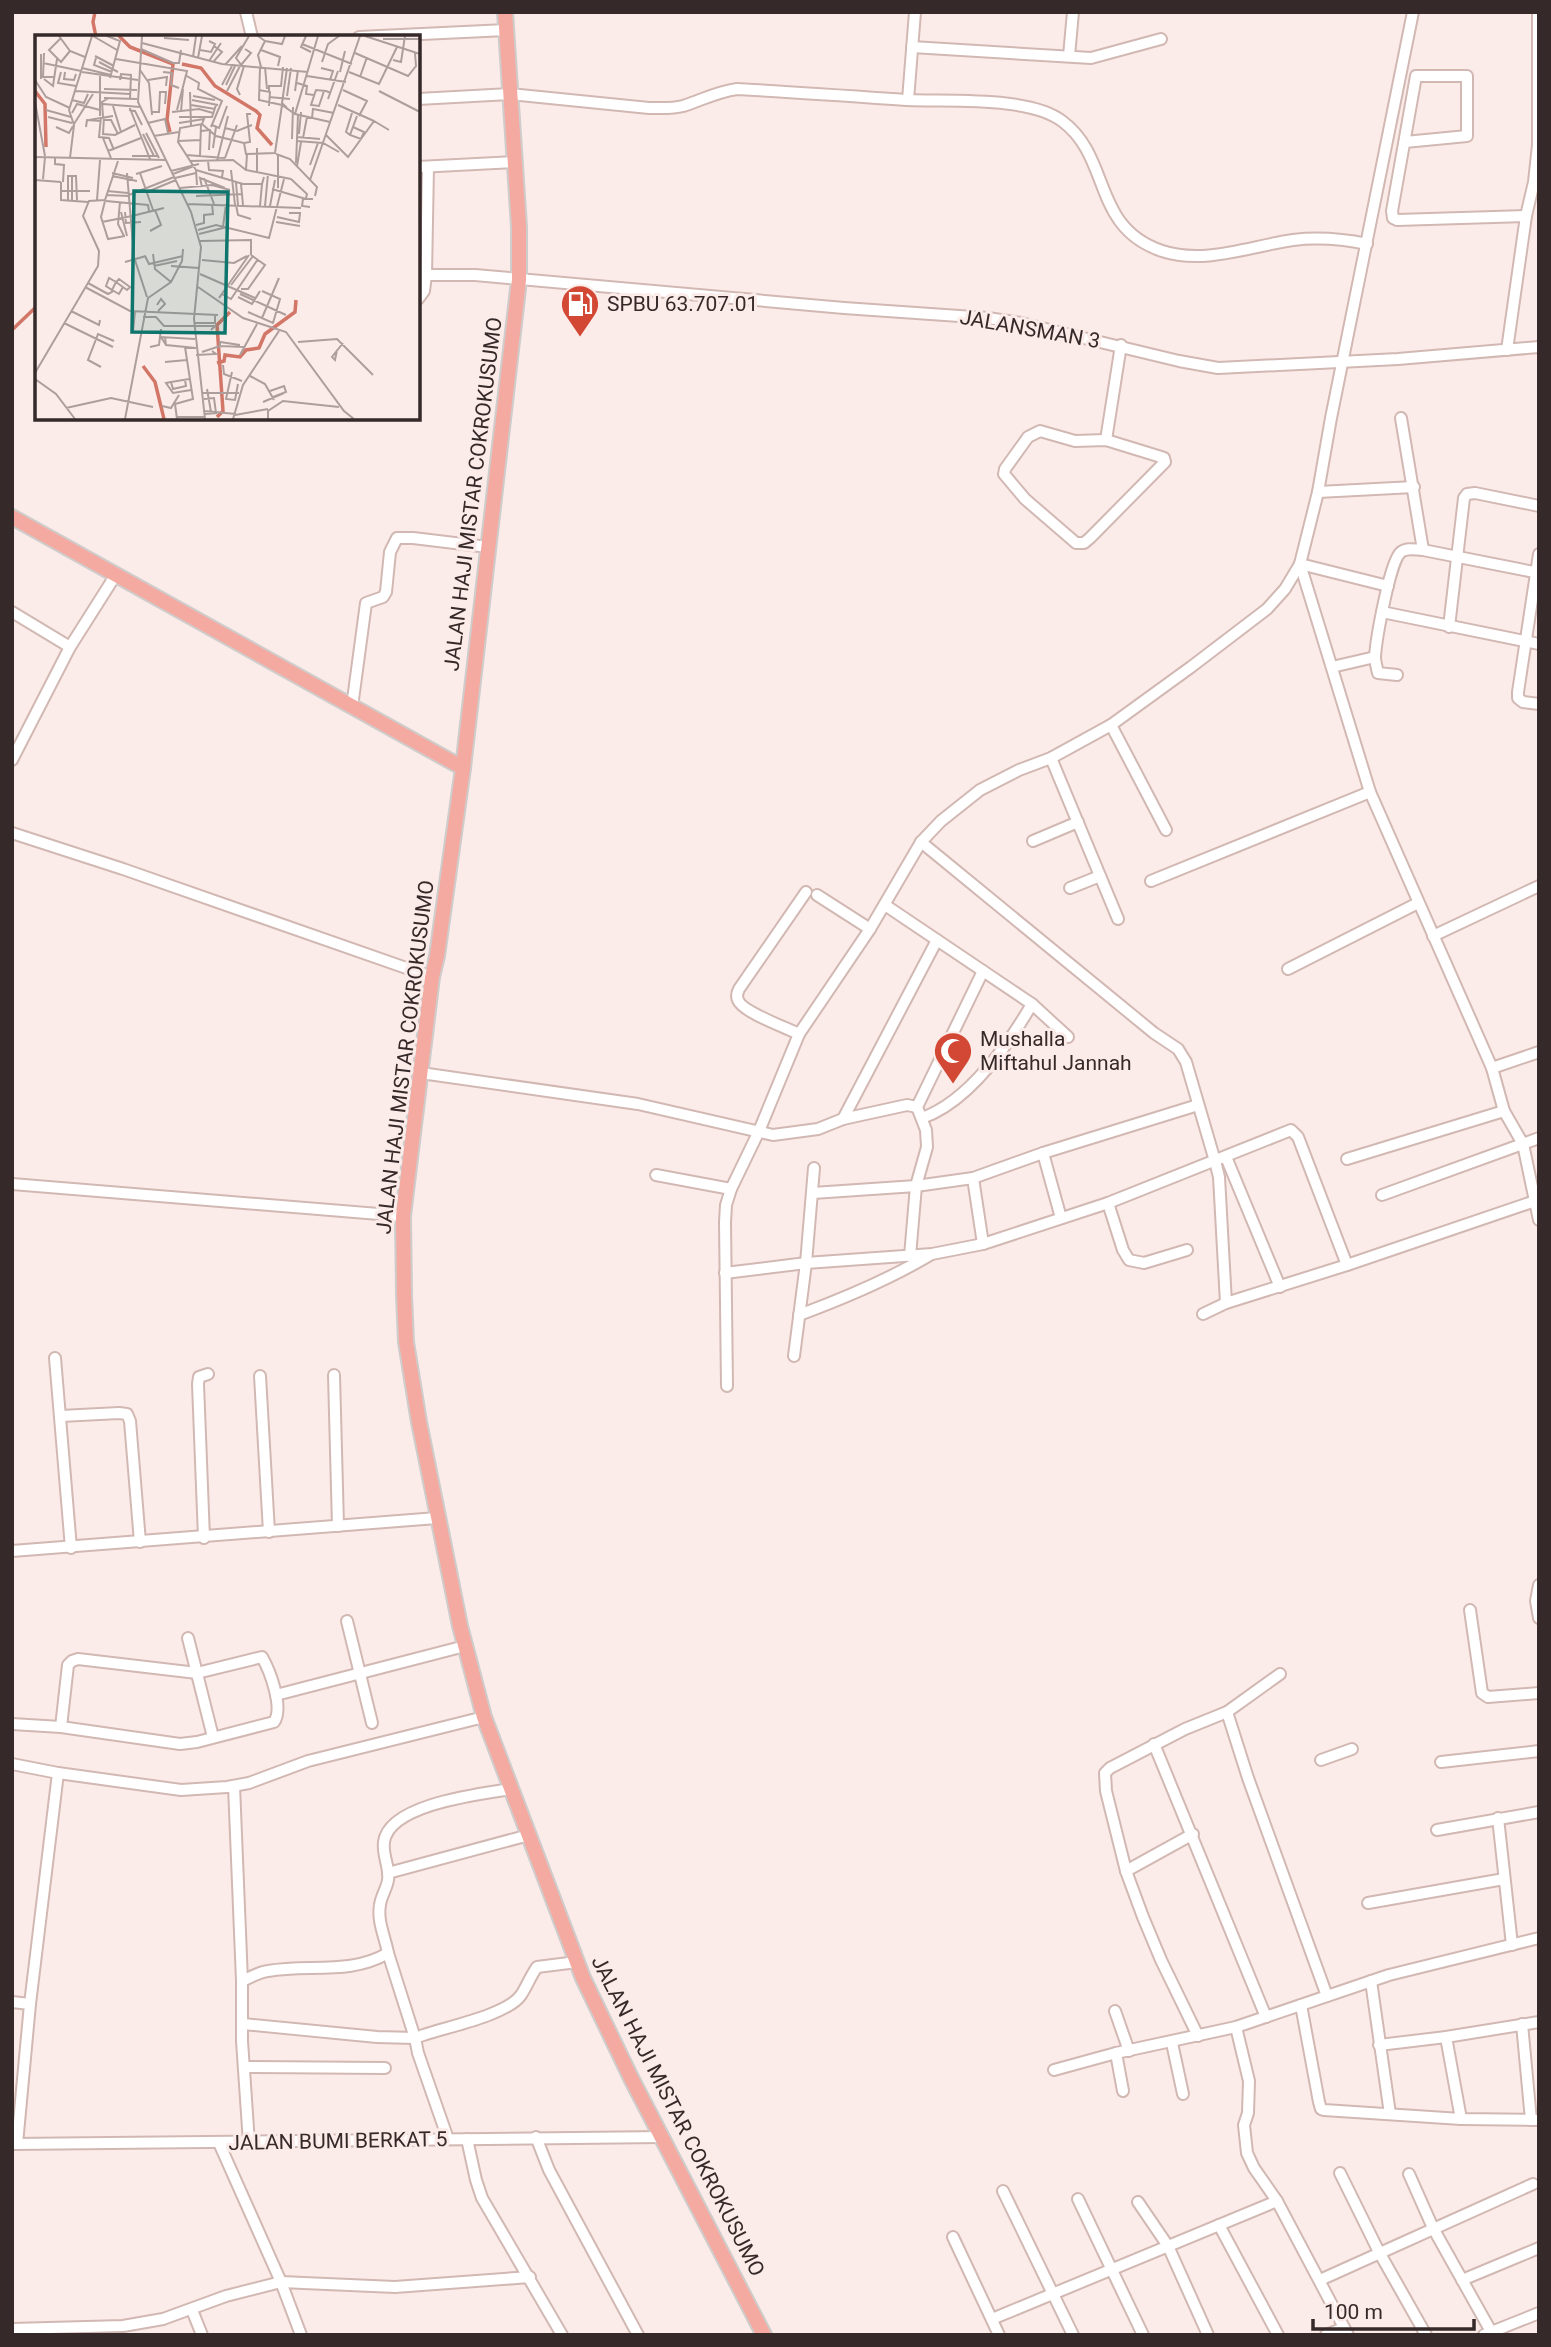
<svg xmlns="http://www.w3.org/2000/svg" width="1551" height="2347" font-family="Roboto,sans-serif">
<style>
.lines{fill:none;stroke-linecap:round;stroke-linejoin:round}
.stream{stroke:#d27667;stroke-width:3.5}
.minor-casing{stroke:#d2b8b3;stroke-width:14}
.major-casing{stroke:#cfcccc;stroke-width:18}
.minor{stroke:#fff;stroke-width:10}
.major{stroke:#f4aaa0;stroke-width:14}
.labels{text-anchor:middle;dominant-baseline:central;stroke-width:6;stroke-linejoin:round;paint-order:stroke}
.poi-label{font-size:21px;fill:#352a29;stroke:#fcece9;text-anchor:start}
.street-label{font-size:21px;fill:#352a29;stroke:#fcece9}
.inset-river{fill:none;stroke:#d27667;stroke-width:3.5}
.inset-road{fill:none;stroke:#ac9e9c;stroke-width:2}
.view{fill:#0f766e;fill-opacity:0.15;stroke:#0f766e;stroke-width:3.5}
.inset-edge{fill:none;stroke:#352a29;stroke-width:3.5}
</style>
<rect width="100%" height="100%" fill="#fcece9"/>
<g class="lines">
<g class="stream">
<path d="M95 12 93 22 96 37"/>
<path d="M12 330 37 306"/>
</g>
<g class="minor-casing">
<g id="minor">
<path d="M246 12 252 37"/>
<path d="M359 37 506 30"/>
<path d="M912 47 1091 58 1161 39"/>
<path d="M1069 56 1073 12"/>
<path d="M418 99 510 94 649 108C660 108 672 109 683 106 702 100 716 92 737 89 794 92 850 96 907 100 949 102 1029 96 1062 121 1112 158 1091 227 1162 251 1205 265 1250 246 1293 240 1318 237 1343 239 1367 244"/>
<path d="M908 100 915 12"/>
<path d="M1405 142 1467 136V76H1416L1392 211 1393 218 1397 220 1526 216"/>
<path d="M418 167 515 162"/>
<path d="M426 275 428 167"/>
<path d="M418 299 424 291 426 275H475L844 308 988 318 1021 323 1179 361 1218 368 1398 359 1539 347"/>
<path d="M1507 350 1526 216 1534 182 1538 145V12"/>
<path d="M1401 418 1423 550"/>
<path d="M1040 431 1075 441 1106 440 1158 456 1164 458 1165 462 1090 538 1084 543H1076L1025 499 1004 474 1005 469 1028 437Z"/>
<path d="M1106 440 1121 345"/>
<path d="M1318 492 1414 487"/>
<path d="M1539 554 1518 692V698L1523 702 1539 704"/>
<path d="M1300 564 1370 792 1492 1068 1504 1111 1523 1144 1539 1220"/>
<path d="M1300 564 1388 586"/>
<path d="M12 612 70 647"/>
<path d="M1382 612 1539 644"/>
<path d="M1449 627 1464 498 1467 494 1475 493 1539 506"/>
<path d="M1332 667 1375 657"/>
<path d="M1397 675 1378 673C1377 668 1375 662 1375 657 1376 640 1390 560 1401 552 1407 547 1416 550 1423 550L1539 573"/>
<path d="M352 707 366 603 383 597 386 592 390 552 397 538H413L488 547"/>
<path d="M1111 725 1166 830"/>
<path d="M1051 758 1118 919"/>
<path d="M12 760 70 647 115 576"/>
<path d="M12 833 123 869 432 977"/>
<path d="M1033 841 1078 822"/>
<path d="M921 842 1154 1033 1178 1049 1186 1062 1215 1161 1219 1177 1226 1303"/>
<path d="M1151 881 1370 792"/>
<path d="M1070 888 1100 876"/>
<path d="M817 895 870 929"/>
<path d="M885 905 1032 1004 1068 1037"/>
<path d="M1433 936 1539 886"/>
<path d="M1288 969 1418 903"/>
<path d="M799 1034C787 1028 742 1012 738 1000 736 996 737 993 739 989L806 892"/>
<path d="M1492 1068 1539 1052"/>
<path d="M421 1073 638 1104 773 1135 818 1129 843 1119 907 1105 917 1107"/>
<path d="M922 1118C968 1102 1008 1045 1032 1004"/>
<path d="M843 1119 937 940"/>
<path d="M1043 1153 1061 1218"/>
<path d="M1226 1157 1280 1287"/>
<path d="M1347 1159 1504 1111"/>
<path d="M656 1175 731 1189"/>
<path d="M973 1178 983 1244"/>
<path d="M12 1184 403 1216"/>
<path d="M813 1193 916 1186 973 1178 1043 1153 1198 1105"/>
<path d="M1382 1195 1539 1138"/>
<path d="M1108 1203 1123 1250 1129 1260 1144 1263 1187 1250"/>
<path d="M910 1256 916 1186 927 1147 926 1130 917 1107 983 971"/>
<path d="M725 1273 806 1263 932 1254 983 1244 1108 1203 1291 1130 1298 1137 1347 1265"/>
<path d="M1203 1314 1226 1303 1347 1265 1538 1200"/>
<path d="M799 1315C845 1298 888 1280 930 1255"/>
<path d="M794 1356 806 1263 814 1168"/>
<path d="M55 1358 71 1548"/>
<path d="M334 1375 338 1526"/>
<path d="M260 1376 269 1532"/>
<path d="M727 1386 725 1222 726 1205 731 1189 759 1131 799 1034 870 929 921 842 941 821 980 790 1019 770 1051 758 1111 725 1191 667 1267 609 1285 589 1300 564 1318 492 1331 418 1413 12"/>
<path d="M61 1416 119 1413 127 1414 130 1421 140 1542"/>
<path d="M204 1538 198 1384 199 1377 208 1374"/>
<path d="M12 1551 437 1518"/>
<path d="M1539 1585 1536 1601 1539 1618"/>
<path d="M1470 1610 1482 1693 1488 1697 1539 1693"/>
<path d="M347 1621 372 1723"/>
<path d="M188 1638 213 1737"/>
<path d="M276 1695 465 1646"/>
<path d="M1227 1712 1248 1778 1327 1996"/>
<path d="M12 1724 61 1727 180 1744 197 1742 274 1722C284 1708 270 1671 262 1657L197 1673 78 1659 72 1661 68 1665 61 1727"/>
<path d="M1154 1744 1266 2017"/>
<path d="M1321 1760 1352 1749"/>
<path d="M1441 1762 1539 1751"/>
<path d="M12 1764 58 1773 181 1790 227 1787 249 1783 308 1761 484 1717"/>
<path d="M234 1786 242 1981"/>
<path d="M1498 1818 1512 1945"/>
<path d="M1437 1830 1539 1812"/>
<path d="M1126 1871 1193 1834"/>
<path d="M388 1873 529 1835"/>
<path d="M1368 1903 1504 1879"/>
<path d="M1371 1981 1390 2114"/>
<path d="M12 2002 30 2004"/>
<path d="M1301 2005 1319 2102 1321 2109 1324 2110 1461 2119 1539 2120"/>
<path d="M1115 2011 1129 2051"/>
<path d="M243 2024 377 2037 415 2038 388 1953"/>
<path d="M1522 2024 1531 2120"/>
<path d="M1236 2027 1249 2081 1248 2113 1244 2125 1247 2153 1254 2168 1277 2201 1348 2335"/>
<path d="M1198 2036 1161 1960 1143 1917 1126 1871 1106 1791 1105 1773 1110 1768 1185 1729 1227 1712 1280 1674"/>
<path d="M1446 2037 1461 2119"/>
<path d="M1172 2043 1183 2094"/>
<path d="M1379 2045 1446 2037 1539 2022"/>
<path d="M1116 2053 1123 2091"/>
<path d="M244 2067 385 2068"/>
<path d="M1054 2070 1116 2053 1236 2027 1389 1975 1539 1938"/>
<path d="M536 2137 549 2170 638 2335"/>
<path d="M448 2139 418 2053 415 2038C440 2028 507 2016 521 1995 527 1986 530 1977 537 1967L577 1962"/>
<path d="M467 2139 476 2180 482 2198 562 2335"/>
<path d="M219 2143 281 2282 301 2335"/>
<path d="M249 2143 242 2041V1981C251 1977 259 1972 268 1971 309 1964 351 1975 388 1953 385 1937 377 1921 380 1905 381 1896 387 1888 388 1880 390 1867 382 1855 384 1842 389 1804 480 1794 511 1789"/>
<path d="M12 2144 663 2137"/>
<path d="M17 2144 30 2004 58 1773"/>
<path d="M1340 2173 1379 2252 1426 2335"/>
<path d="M1409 2174 1433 2228 1493 2335"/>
<path d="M1003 2191 1073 2335"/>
<path d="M1078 2199 1143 2335"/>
<path d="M1138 2202 1168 2246 1208 2335"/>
<path d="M1219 2225 1278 2335"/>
<path d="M953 2237 999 2335"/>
<path d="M1320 2280 1533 2184"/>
<path d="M1462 2280 1539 2248"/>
<path d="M192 2310 202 2335"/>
<path d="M992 2319 1277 2201"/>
<path d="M12 2329 123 2326 163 2319 226 2296 281 2282 395 2287 530 2277"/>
<path d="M1326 2335 1344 2328"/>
<path d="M1484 2335 1539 2313"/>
</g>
</g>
<g class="major-casing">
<g id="major">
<path d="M505 12 519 227V280L463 768 437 956 432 977 403 1216 404 1294 406 1342 419 1422 460 1626 484 1717 583 1978 631 2078 764 2335"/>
<path d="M12 517 463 768"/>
</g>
</g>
<use href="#minor" class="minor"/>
<use href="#major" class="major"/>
</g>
<defs>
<g id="fuel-pin" transform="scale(2.0125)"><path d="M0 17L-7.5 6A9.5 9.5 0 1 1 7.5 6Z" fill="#d34735" stroke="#fcece9"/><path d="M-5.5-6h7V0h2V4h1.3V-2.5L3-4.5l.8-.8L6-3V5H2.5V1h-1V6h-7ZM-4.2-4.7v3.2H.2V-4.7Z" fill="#fff"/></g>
<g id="mosque-pin" transform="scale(2.0125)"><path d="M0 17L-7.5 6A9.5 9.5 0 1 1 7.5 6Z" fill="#d34735" stroke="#fcece9"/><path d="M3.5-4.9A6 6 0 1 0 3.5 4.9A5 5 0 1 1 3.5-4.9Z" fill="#fff"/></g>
</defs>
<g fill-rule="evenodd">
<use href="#fuel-pin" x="580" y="304"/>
<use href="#mosque-pin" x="953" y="1051"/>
</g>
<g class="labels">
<g class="poi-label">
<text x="607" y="304">SPBU 63.707.01</text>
<text x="980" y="1039">Mushalla<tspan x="980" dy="24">Miftahul Jannah</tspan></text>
</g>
<g class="street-label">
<text transform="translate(1030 329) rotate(10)">JALANSMAN 3</text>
<text transform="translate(473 494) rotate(-83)">JALAN HAJI MISTAR COKROKUSUMO</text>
<text transform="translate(405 1057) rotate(-83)">JALAN HAJI MISTAR COKROKUSUMO</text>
<text transform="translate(678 2116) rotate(63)">JALAN HAJI MISTAR COKROKUSUMO</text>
<text transform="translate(338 2141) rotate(-1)">JALAN BUMI BERKAT 5</text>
</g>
</g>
<g transform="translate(35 35)">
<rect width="385" height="385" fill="#fcece9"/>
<path class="inset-river" d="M84 1 95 12 138 29 132 85 135 97M147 29 166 33 180 51 221 76 225 80 222 93 237 110M0 56 10 69 11 112M182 328 189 326 190 320 205 322 211 315 224 313 230 299 260 277 261 265M108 331 120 347 129 384M182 382 188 376 182 290 195 277"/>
<path class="inset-road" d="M24 1 35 16 50 22M58 1 82 15M72 1 85 6 75 43M107 1 103 67 156 177 166 212 159 284 170 384M223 1 230 6 223 20 226 32M271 1 266 12 276 17M330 1 385 19M26 3 14 15 26 27 35 16M129 3 154 5M348 4H385M230 6 247 9 250 1M107 8 187 29 273 37M267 9 317 29M179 11 187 17 179 26M106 14 138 28H144L146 15M165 15 176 17 180 9 174 6M226 15 245 22 243 31M9 18 8 42H20M320 18 373 41 381 31 380 18M60 21 79 31M158 22 161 1M61 23 59 30 77 37M163 23 167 1M81 24 152 36 142 75M358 25 366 27 370 1M174 26 186 8M64 27 83 37M287 27 293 9 304 1M8 28 46 36M190 30 207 11M206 30 216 18 210 14M207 31 201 23 214 1M225 32 224 65 247 70M230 32 232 54M47 33 76 40M286 33 298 36 295 45M105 35 114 48 117 80M26 37 23 48 41 51M30 37 29 44 39 45 41 39M47 37 103 45M128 37 137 38 136 50 144 53M305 37 310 16M314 37 344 49 362 12M150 40 164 48 163 54 187 66 176 92M272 41 311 47M325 42 332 22M6 44V19M9 44 18 51 22 24M0 45 11 62 35 73M85 45 86 39 96 40 95 64M113 45 132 42 131 51M262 48 272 51 271 59 279 60M187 50 197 31M191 50 200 31M69 54 102 55M224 55 235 57 234 71M308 55 332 66 324 81M40 56 95 59M192 56 205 31M234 56V51H246L248 32M260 56 263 35M289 56 284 71 276 70 281 55 291 56 296 58M344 56 385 77M155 57 156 91M205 60 202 54 209 31M158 61 180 65M252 61 256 33M234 62 255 64M69 63 102 64M65 64V41M293 64 303 36M37 65 49 68 53 59M157 65 183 70M0 67 10 121M68 69 105 72M156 70 180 74M303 70 339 86M78 71 86 97M94 71 115 124M252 73 247 68 252 33M11 75 36 82M94 75 100 76 107 90M146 76 148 54M116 77H124L125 57H131L130 69M137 77 164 74 178 78M37 78 42 69 65 75M260 79 283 1M65 81V51M13 82 37 88M66 82 64 102 74 103 79 115M68 82 67 67 74 63M69 82 68 99 80 100 100 90M144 82H177L181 70M277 83 278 74 299 78M54 85 78 81M69 85H76L83 99M113 88 130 84 133 98M144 88 169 84 167 89M39 89 58 59M177 90 184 93 192 71M21 92 34 98 38 91M51 92 52 85 66 86M318 92 329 97 326 104 315 100 322 81M190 93 202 96 217 90M166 96 175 95 174 115M111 98 124 123M108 99 119 121M264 99 266 77M291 100 313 122 339 86 354 95M315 100 311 97 317 78M119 101 144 97M262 102 285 104M68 103 76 123M268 103 272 82M257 104 258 72M143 106 166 105M262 106 288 108 304 117M209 108 215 107 212 79H216M178 113 181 92M73 116 106 103M212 119 211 135 256 144M241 119 255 124 282 152 280 161M151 120 190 123M243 120V153M97 121H123M165 121 166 89M0 122 131 125M20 123V129L29 130 28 147M35 123 39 90 34 75 57 1M190 123 202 90M155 126 198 125 211 135M173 126 174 135 188 136 187 142M182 126 193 81M261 128 263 80M275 130 283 108M262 131 266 107M161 135 208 149H227L229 142M196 135 200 170M136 136 164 129M222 136V113M77 138 98 143M92 138 99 222 112 262M105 138 118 175M101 139 127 131M138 139 159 131M37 141V165M77 141 102 146M140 143 161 138M169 143 179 169M8 144 10 122M256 144 272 159 271 163M0 145 26 147M275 145 325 1M26 147V165L53 167M201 148 203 170M206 149 208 170M162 150 161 135 143 107 145 93 167 89 181 101 209 108 211 119 240 118 247 70 260 79 295 87M167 152 165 143 190 153M145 153 177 150 195 155M237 154 271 164M26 156H55M72 156 93 158M112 157 141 145M71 160 94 161M94 160 139 142M161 161 207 159M33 165V141H41L42 165M62 165 65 125M70 166 66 182 73 204 90 201M71 166 113 170 114 176M85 167 83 189 89 201M152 169 266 173M201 170 203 180 216 184M225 171 227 149M230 171 233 139M235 171 240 145M275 172 267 171 268 164H278M86 177 92 201M90 177 91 188 106 187M97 181 129 173M242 182 264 187 265 178H254M67 187 97 181 92 182M241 187 265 191M161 190 169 188V180L178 179 177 169M188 192 191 169M163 195 181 190 234 203 249 144M115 196 126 190 120 175M164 199 192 192M165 206 216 205V220M118 219 120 234 136 247M110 221 114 229 148 221M167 225 199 228 212 221M90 227 111 221M119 231 142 226M136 231 164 233M165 239 220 263M53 248 73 259 77 257V255L81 247 84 244 95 252 92 255 81 247 74 243 71 251 77 255 84 259 88 252M196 250 218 221M50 252 95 276 183 280M163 252 208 283 251 297 309 376 319 384M206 254H213L230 230 216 220M187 259 196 264 223 224M205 259 251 280M203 262 217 269 225 256M184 263 214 220M122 270 126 264 130 269 123 276M36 276 64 290 65 285M213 277 238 288 245 264 227 256M108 282H121L129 291H180L176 295M227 283 244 243M29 288 78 312M159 288H180V280M98 297 100 276M130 302 131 310 161 313M263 307 302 304 338 340M131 310 126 302 160 304M185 311V307L205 310M115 312 124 310 126 294M302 315 300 325 297 322 308 308M167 317 185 311 210 312M161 320 181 319 177 316M205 320 222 289M130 327 152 325M188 330 189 339 207 346M66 332 53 325 63 299 79 306M197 337 191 364 200 365 203 349M0 338 63 231 64 216 48 181 54 166 70 165 83 126M215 341 230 349 239 365M0 344 21 359 40 384M150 345 151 351 138 354 136 347 154 344M136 347 131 348 138 358 156 355M172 354 176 377M235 356 249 351 251 357 238 362M167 358H204M169 364 179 363 181 378 170 379M228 367 249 358M127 371 136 373 144 360M31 373 76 363 118 372M169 376 201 379M200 380 233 374M142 382H170M90 384 113 263 136 247 147 226 148 214M142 384 140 369 158 364 150 312M198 384 208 350 244 296M233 384V376L248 366 304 372"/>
<path class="view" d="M99 156 193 157 190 298 97 297Z"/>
<rect width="385" height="385" class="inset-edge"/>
</g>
<rect width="1551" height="2347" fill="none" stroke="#352a29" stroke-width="28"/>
<path d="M1313 2319v10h161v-10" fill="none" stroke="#352a29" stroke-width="3.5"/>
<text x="1324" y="2319" font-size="21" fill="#352a29" stroke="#fcece9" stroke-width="5" paint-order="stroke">100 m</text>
</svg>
